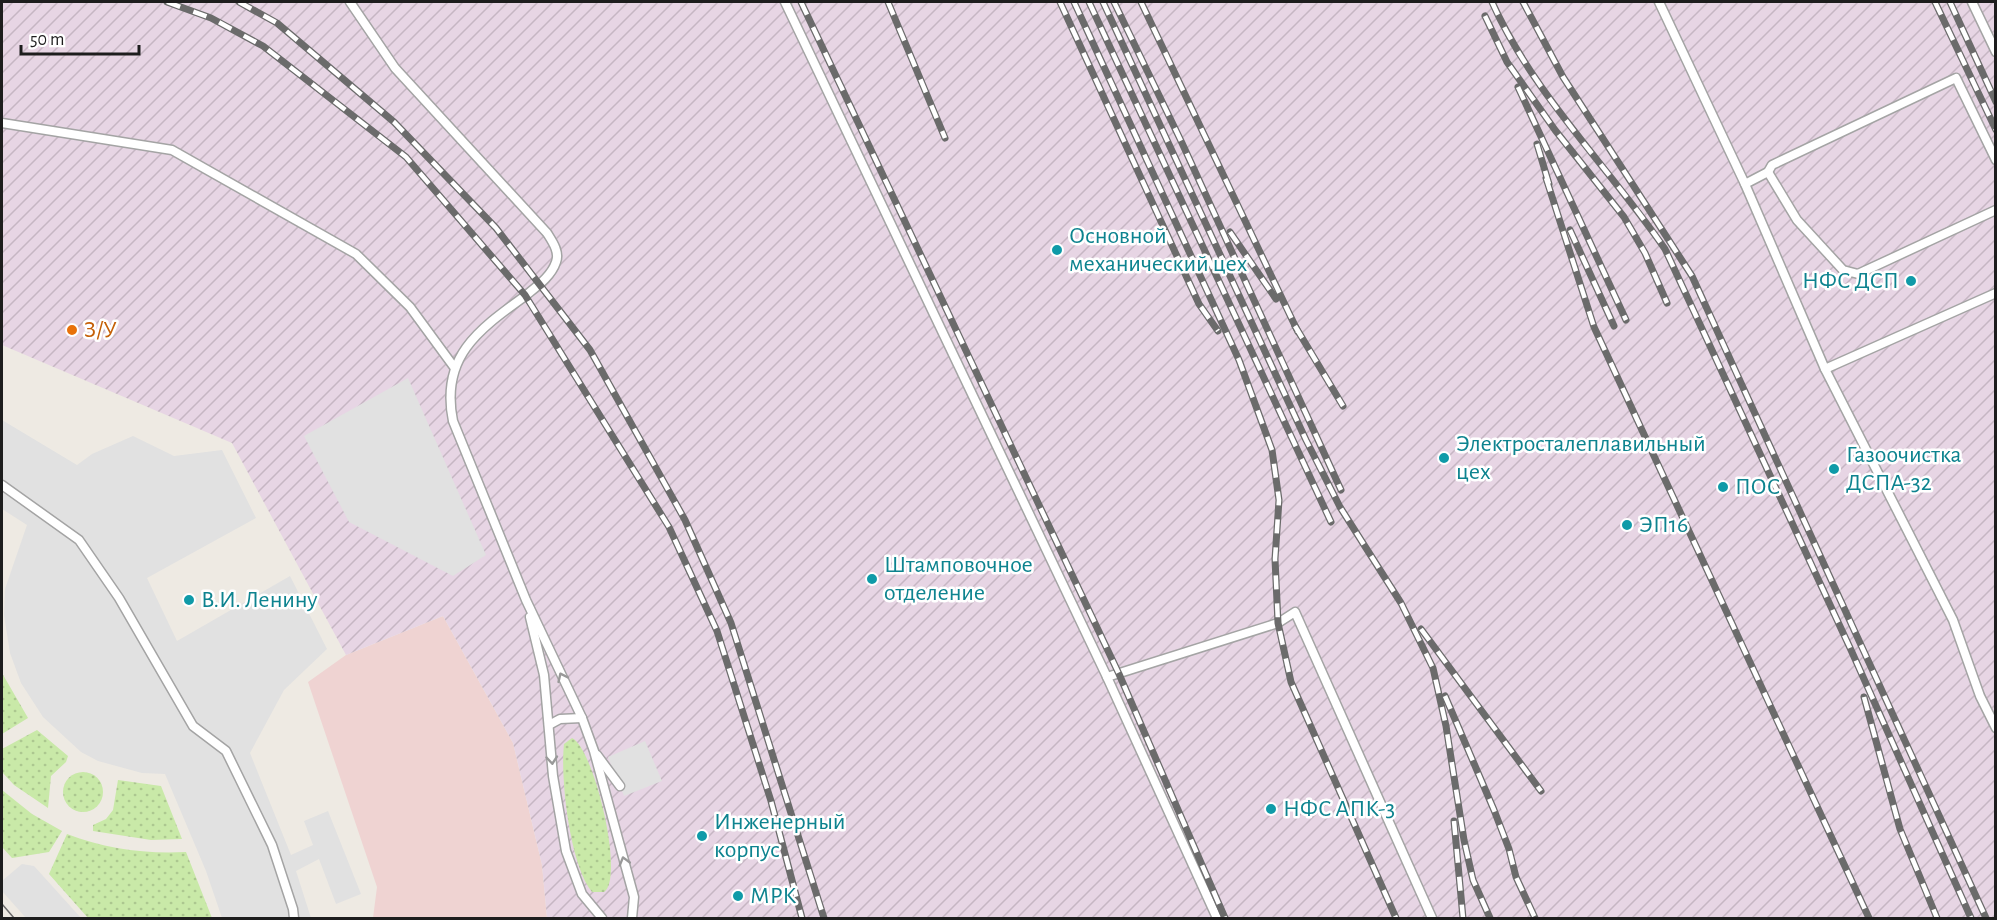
<svg xmlns="http://www.w3.org/2000/svg" width="1997" height="920" font-family="'Alegreya Sans',sans-serif">
<style>
.commercial{fill:#efd3d2}
.industrial{fill:url(#industrial-furrows)}
.grass{fill:url(#grass-dots)}
.parking{fill:#e1e1e1}
.lines{fill:none;stroke-linecap:round;stroke-linejoin:round}
.service-casing{stroke:#a4a4a4;stroke-width:11}
.service{stroke:#fff;stroke-width:8}
.tram{stroke:#6b6b6b;stroke-width:1.5}
.rail-casing{stroke:#6b6b6b;stroke-width:7}
.rail{stroke:#fff;stroke-width:4.5;stroke-dasharray:14;stroke-linecap:butt}
.oneway{stroke:#999}
.culture-dot{fill:#0f9aa8;stroke:#fff;stroke-width:2}
.food-dot{fill:#e8710a;stroke:#fff;stroke-width:2}
.labels{text-anchor:middle;dominant-baseline:central;stroke-width:5;stroke-linejoin:round;paint-order:stroke}
.culture-label{font-size:24px;fill:#0d838f;stroke:#fff;text-anchor:start}
.food-label{font-size:24px;fill:#c56008;stroke:#fff;text-anchor:start}
</style>
<defs>
<pattern id="industrial-furrows" width="10" height="10" patternUnits="userSpaceOnUse" patternTransform="scale(1.5)"><rect width="10" height="10" fill="#e7d5e4"/><path d="M-1 1l2-2M0 10L10 0M9 11l2-2" fill="none" stroke="#c6b6c3"/></pattern>
<pattern id="grass-dots" width="8" height="8" patternUnits="userSpaceOnUse" patternTransform="scale(1.5)"><rect width="8" height="8" fill="#c9e9a8"/><path d="M2 2h.1M6 6h.1" fill="none" stroke="#acc790" stroke-width="1.8" stroke-linecap="round"/></pattern>
</defs>
<rect width="100%" height="100%" fill="#eeeae3"/>
<path class="commercial" d="M443 616 513 743 542 865 547 918H373L377 887 308 682 346 655Z"/>
<path class="industrial" d="M2 2H1995V918H547L542 865 513 743 443 616 346 655 232 443 2 345Z"/>
<g class="grass">
<path d="M2 673 28 718 2 734Z"/>
<path d="M37 730 68 756 66 762 51 776 48 808 14 785 2 772V749Z"/>
<path d="M572 738C594 748 625 878 604 892H592C570 866 560 778 564 744Z"/>
<circle cx="83" cy="792" r="20"/>
<path d="M118 780 161 786 182 839 151 840 93 831V825L106 819 113 810Z"/>
<path d="M2 790 32 814 62 831 49 852 12 858 2 847Z"/>
<path d="M67 834C106 849 144 854 186 852L212 918H88L49 874Z"/>
</g>
<g class="parking">
<path d="M408 378 486 555 453 576 349 522 304 436Z"/>
<path d="M2 420 77 465 92 454 133 436 174 456 222 450 256 518 147 578 177 641 290 576 327 649 284 690 250 753 291 855 313 845 304 821 328 811 361 894 336 904 319 859 296 871 311 918H222L206 871 165 774 142 773 98 761 81 752 43 717 21 683 10 653 4 615 5 589 27 525 2 509Z"/>
<path d="M645 741 662 781 624 796 608 757Z"/>
<path d="M22 864 34 866 81 918H26L2 891V881Z"/>
</g>
<g class="lines">
<g class="service-casing">
<g id="service">
<path d="M350 2 395 68 547 233C552 241 560 252 556 262 551 277 536 287 525 296 478 330 440 357 453 421L526 600 582 718 594 751 634 897 632 918"/>
<path d="M785 2 1107 677 1217 918"/>
<path d="M1659 2 1745 184 1825 369 1953 620 1980 696 1996 728"/>
<path d="M1972 2 1996 52"/>
<path d="M2 123 172 150 356 254 410 307 454 367"/>
<path d="M1768 172 1797 220 1843 270 1858 274 1996 210"/>
<path d="M1745 184 1768 172 1772 165 1956 78 1996 160"/>
<path d="M1825 369 1996 293"/>
<path d="M2 485 79 540 119 598 193 726 226 751 272 845 293 909 294 918"/>
<path d="M530 617 544 675 553 776 566 851 582 894 602 918"/>
<path d="M1107 677 1278 623 1295 612 1432 918"/>
<path d="M549 725 560 719 582 718"/>
<path d="M597 755 620 786"/>
</g>
</g>
<use href="#service" class="service"/>
<path class="tram" d="M2 904 14 918"/>
<g class="rail-casing">
<g id="rail">
<path d="M167 2 211 18 263 46 406 157 525 295 669 527 717 631 771 801 802 918"/>
<path d="M239 2 277 23 394 122 496 228 590 350 685 520 731 623 824 918"/>
<path d="M801 2 1119 674 1225 918"/>
<path d="M888 2 945 138"/>
<path d="M1060 2 1199 304 1218 331"/>
<path d="M1074 2 1239 360 1272 450 1279 500 1275 559 1278 623 1291 682 1396 918"/>
<path d="M1089 2 1331 522"/>
<path d="M1103 2 1306 440 1340 507 1401 603 1433 668 1446 726 1464 840 1473 880 1490 918"/>
<path d="M1114 2 1182 143 1341 490"/>
<path d="M1141 2 1298 332"/>
<path d="M1492 2C1533 94 1608 166 1665 249L1851 650 1971 918"/>
<path d="M1523 2 1563 77 1692 276 1986 918"/>
<path d="M1935 2 1996 130"/>
<path d="M1950 2 1996 102"/>
<path d="M1485 16 1507 62 1555 130 1624 217 1645 253 1667 303"/>
<path d="M1518 87 1626 320"/>
<path d="M1537 144 1549 184"/>
<path d="M1546 178 1594 327 1869 918"/>
<path d="M1570 230 1614 326"/>
<path d="M1230 232 1276 299"/>
<path d="M1295 326 1343 406"/>
<path d="M1421 629 1541 791"/>
<path d="M1445 696 1494 810 1509 849 1516 877 1535 918"/>
<path d="M1864 697 1900 829 1937 918"/>
<path d="M1454 821 1463 918"/>
</g>
</g>
<use href="#rail" class="rail"/>
</g>
<defs><path id="oneway-chevron" d="M-2-3.5L2.5 0L-2 3.5" fill="none" stroke-width="1.6" stroke-linecap="round" stroke-linejoin="round" transform="scale(1.5)"/></defs>
<g class="oneway">
<use href="#oneway-chevron" transform="translate(562 677) rotate(-115)"/>
<use href="#oneway-chevron" transform="translate(552 760) rotate(85)"/>
<use href="#oneway-chevron" transform="translate(624 861) rotate(-106)"/>
</g>
<g class="culture-dot">
<circle cx="1057" cy="250" r="6"/>
<circle cx="1911" cy="281" r="6"/>
<circle cx="1444" cy="458" r="6"/>
<circle cx="1834" cy="469" r="6"/>
<circle cx="1723" cy="487" r="6"/>
<circle cx="1627" cy="525" r="6"/>
<circle cx="872" cy="579" r="6"/>
<circle cx="189" cy="600" r="6"/>
<circle cx="1271" cy="809" r="6"/>
<circle cx="702" cy="836" r="6"/>
<circle cx="738" cy="896" r="6"/>
</g>
<circle class="food-dot" cx="72" cy="330" r="6"/>
<g class="labels">
<g class="culture-label">
<text x="1069" y="236">Основной<tspan x="1069" dy="28">механический цех</tspan></text>
<text x="1899" y="281" text-anchor="end">НФС ДСП</text>
<text x="1456" y="444">Электросталеплавильный<tspan x="1456" dy="28">цех</tspan></text>
<text x="1846" y="455">Газоочистка<tspan x="1846" dy="28">ДСПА-32</tspan></text>
<text x="1735" y="487">ПОС</text>
<text x="1639" y="525">ЭП16</text>
<text x="884" y="565">Штамповочное<tspan x="884" dy="28">отделение</tspan></text>
<text x="201" y="600">В.И. Ленину</text>
<text x="1283" y="809">НФС АПК-3</text>
<text x="714" y="822">Инженерный<tspan x="714" dy="28">корпус</tspan></text>
<text x="750" y="896">МРК</text>
</g>
<g class="food-label">
<text x="84" y="330">З/У</text>
</g>
</g>
<rect width="1997" height="920" fill="none" stroke="#1d1d1d" stroke-width="6"/>
<path d="M21 45v9h118v-9" fill="none" stroke="#1d1d1d" stroke-width="3"/>
<text x="30" y="45" font-size="18" fill="#1d1d1d" stroke="#ffffff" stroke-width="4.5" paint-order="stroke">50 m</text>
</svg>
